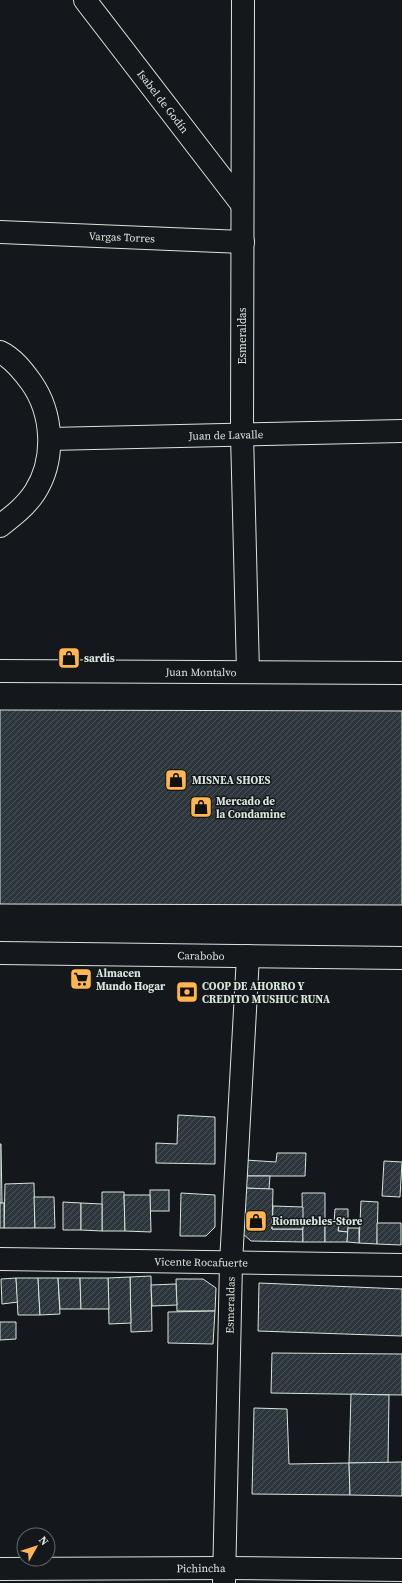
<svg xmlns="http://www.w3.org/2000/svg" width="402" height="1583" font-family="'Source Serif 4',serif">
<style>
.building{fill:url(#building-hatch);stroke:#d8e6dc}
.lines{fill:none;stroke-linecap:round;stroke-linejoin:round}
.minor-casing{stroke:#d8e6dc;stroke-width:24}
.major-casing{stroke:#d8e6dc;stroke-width:24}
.minor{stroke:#14181c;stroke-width:22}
.major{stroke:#14181c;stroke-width:22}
.labels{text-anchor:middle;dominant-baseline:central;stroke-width:3;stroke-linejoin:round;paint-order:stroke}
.street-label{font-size:11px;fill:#d8e6dc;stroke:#14181c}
.poi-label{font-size:11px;font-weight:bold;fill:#d8e6dc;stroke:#14181c;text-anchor:start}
</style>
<defs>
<pattern id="building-hatch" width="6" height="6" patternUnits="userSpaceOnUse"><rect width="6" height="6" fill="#2c363c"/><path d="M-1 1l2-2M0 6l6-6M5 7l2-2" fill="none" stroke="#4a5358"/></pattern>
</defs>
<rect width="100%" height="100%" fill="#14181c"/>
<g class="building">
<path d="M0 710 402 711V905L0 904Z"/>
<path d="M178 1115 215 1117V1164L156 1163V1143L177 1144Z"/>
<path d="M0 1144H1L2 1203H0Z"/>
<path d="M277 1153H306L305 1176H244L245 1160 276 1162Z"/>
<path d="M384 1161 402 1162 400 1197 382 1196Z"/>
<path d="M244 1176H270L269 1189 243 1188Z"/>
<path d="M34 1183 35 1228H4L5 1184Z"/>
<path d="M243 1188 273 1189 272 1229H303V1242L251 1241 242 1233Z"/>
<rect x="150" y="1190" width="19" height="21"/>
<path d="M102 1192H124L125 1231H102Z"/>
<path d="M181 1193 215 1195V1227L206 1236H180Z"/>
<path d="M302 1193H325V1242H303Z"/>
<path d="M124 1195H150L151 1232 125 1231Z"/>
<path d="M34 1197H54L55 1228H35Z"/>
<path d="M361 1201 378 1202 377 1244 359 1243Z"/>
<path d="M63 1202 81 1203V1230H63Z"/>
<rect x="0" y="1203" width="4" height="25"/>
<path d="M81 1203 102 1204V1231L81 1230Z"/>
<path d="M273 1206 303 1207V1229H272Z"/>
<path d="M335 1209H348V1232L338 1231 339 1223H334Z"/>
<path d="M325 1223H339L338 1231 348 1232 347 1242H325Z"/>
<path d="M377 1223H401V1245L377 1244Z"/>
<path d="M348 1228H359V1243L347 1242Z"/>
<path d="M151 1276 152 1331 131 1332 130 1277Z"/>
<path d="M130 1277 131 1323 109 1324 108 1278Z"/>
<path d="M16 1278 18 1302 2 1304 1 1279Z"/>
<path d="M16 1278H38L40 1315H18Z"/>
<path d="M38 1278H58L60 1314 40 1315Z"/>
<path d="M58 1278H80L81 1309H60Z"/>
<path d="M80 1278H108L109 1309H81Z"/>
<path d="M176 1279H203L216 1288 215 1311H177Z"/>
<path d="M259 1283 402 1289V1336L258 1331Z"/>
<path d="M176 1284 177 1305 152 1306 151 1285Z"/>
<path d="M215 1311 213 1344 168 1343V1312Z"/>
<path d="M0 1322H16V1339L0 1340Z"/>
<path d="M272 1353 402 1354V1395L271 1393Z"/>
<path d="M351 1394 389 1395 388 1463H349Z"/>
<path d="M254 1408 287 1409 289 1464 349 1463 350 1495 252 1494Z"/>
<path d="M402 1462V1496L350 1495 349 1463Z"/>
</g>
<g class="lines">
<g class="minor-casing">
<g id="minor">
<path id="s1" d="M85 0 241 203"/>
<path d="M243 0 242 434 248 672"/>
<path id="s2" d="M0 232 243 242"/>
<path d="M0 352C13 358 23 371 31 382 53 413 56 459 35 492 26 506 13 516 0 526"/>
<path id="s3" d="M50 439 402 431"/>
<path id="s4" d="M0 671 402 673"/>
<path id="s5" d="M0 1569 224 1568 402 1570"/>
<path id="s6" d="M224 1583 231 1263 248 956"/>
</g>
</g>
<g class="major-casing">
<g id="major">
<path id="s7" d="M0 953 402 958"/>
<path id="s8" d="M0 1259 402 1265"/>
</g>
</g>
<use href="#minor" class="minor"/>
<use href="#major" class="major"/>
</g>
<defs>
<g id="shop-square" transform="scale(1.15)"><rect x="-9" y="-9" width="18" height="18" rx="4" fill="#ffb74d" stroke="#14181c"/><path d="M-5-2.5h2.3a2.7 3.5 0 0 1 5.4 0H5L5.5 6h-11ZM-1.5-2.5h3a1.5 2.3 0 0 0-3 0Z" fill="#111"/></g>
<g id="supermarket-square" transform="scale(1.15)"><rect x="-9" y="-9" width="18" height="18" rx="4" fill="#ffb74d" stroke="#14181c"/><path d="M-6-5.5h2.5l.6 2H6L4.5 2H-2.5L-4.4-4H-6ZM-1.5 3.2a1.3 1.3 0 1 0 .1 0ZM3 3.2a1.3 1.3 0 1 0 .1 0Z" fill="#111"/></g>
<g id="bank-square" transform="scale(1.15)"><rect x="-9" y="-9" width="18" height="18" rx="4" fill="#ffb74d" stroke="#14181c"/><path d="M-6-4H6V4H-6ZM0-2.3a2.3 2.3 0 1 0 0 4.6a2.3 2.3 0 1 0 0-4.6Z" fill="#111"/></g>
</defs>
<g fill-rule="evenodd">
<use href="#shop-square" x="69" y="658"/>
<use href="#shop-square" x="176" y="780"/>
<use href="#shop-square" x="201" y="807"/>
<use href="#supermarket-square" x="81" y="979"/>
<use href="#bank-square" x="187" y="992"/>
<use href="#shop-square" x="256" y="1221"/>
</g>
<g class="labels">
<g class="street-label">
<text stroke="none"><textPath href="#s1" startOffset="128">Isabel de Godín</textPath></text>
<text stroke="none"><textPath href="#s2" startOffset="122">Vargas Torres</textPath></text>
<text transform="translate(242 336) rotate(-90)">Esmeraldas</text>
<text stroke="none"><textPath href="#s3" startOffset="176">Juan de Lavalle</textPath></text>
<text stroke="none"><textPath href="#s4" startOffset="201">Juan Montalvo</textPath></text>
<text stroke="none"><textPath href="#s7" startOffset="201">Carabobo</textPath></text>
<text stroke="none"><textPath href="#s8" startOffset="201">Vicente Rocafuerte</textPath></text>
<text stroke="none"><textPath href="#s6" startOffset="278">Esmeraldas</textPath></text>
<text stroke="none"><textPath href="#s5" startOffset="201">Pichincha</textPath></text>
</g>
<g class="poi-label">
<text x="84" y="658">sardis</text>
<text x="192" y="780">MISNEA SHOES</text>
<text x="216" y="801">Mercado de<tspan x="216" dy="13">la Condamine</tspan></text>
<text x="96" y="973">Almacen<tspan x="96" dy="13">Mundo Hogar</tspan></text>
<text x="202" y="986">COOP DE AHORRO Y<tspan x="202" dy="13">CREDITO MUSHUC RUNA</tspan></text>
<text x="272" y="1221">Riomuebles-Store</text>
</g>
</g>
<g transform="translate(36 1547) rotate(51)"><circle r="19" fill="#14181c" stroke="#626a69"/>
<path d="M0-3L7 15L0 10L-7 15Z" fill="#ffb74d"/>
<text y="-6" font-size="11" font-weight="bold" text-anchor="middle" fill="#d8e6dc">N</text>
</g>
</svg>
